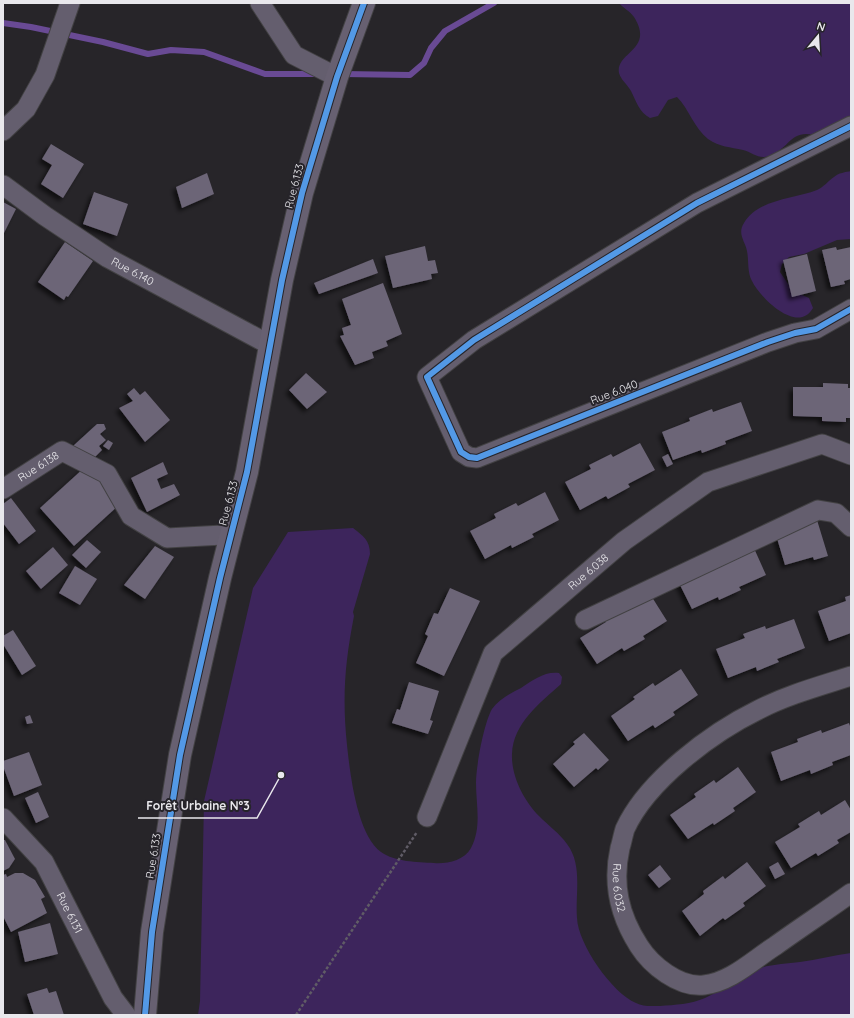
<svg xmlns="http://www.w3.org/2000/svg" width="854" height="1018" font-family="Quicksand,sans-serif">
<style>
.green{fill:#3d255c}
.lines{fill:none;stroke-linecap:round;stroke-linejoin:round}
.stream{stroke:#694a94;stroke-width:6}
.building{fill:#6c6577;filter:url(#shadow)}
.street-casing{stroke:#424143;stroke-width:21}
.secondary-casing{stroke:#424143;stroke-width:24}
.path{stroke:#605c66;stroke-width:2.5;stroke-dasharray:3 2;stroke-linecap:butt}
.street{stroke:#645e6e;stroke-width:19}
.secondary{stroke:#676071;stroke-width:22}
.cycleway-casing{stroke:#26242a;stroke-width:8}
.cycleway{stroke:#5399e6;stroke-width:6}
.labels{text-anchor:middle;dominant-baseline:central;stroke-width:4;stroke-linejoin:round;paint-order:stroke}
.street-label{font-size:11px;fill:#e9e8ec;stroke:#26242a}
.leader{fill:none;stroke:#e9e8ec;stroke-width:1.5}
.callout-dot{fill:#e9e8ec;stroke:#26242a;stroke-width:1.5}
.callout-label{font-size:12px;text-anchor:middle;font-weight:bold;fill:#e9e8ec;stroke:#26242a;stroke-width:4;stroke-linejoin:round;paint-order:stroke}
</style>
<defs>
<filter id="shadow"><feDropShadow dx="-3.5" dy="3.5" stdDeviation="2" flood-color="#0009"/></filter>
</defs>
<rect width="100%" height="100%" fill="#272529"/>
<g class="green">
<path d="M619 3H851V121L823 138C790 125 792 148 769 156 759 160 752 152 743 150 730 147 720 147 708 139 694 128 689 109 677 97L668 100 658 116 650 118C639 112 636 101 631 91 627 84 621 80 619 73 615 52 655 50 634 17 630 11 623 8 619 3Z"/>
<path d="M851 171V239L837 240 804 254 789 257 782 264 780 272 793 291 809 298 813 308C798 335 760 298 752 281 747 272 749 261 747 251 745 241 737 234 744 223 758 199 794 199 817 190 824 187 828 181 834 177 838 173 846 172 851 171Z"/>
<path d="M353 528C363 536 370 540 370 554L353 612 354 616C345 662 342 697 347 745 350 773 357 835 381 852 395 862 417 862 434 863 446 864 464 861 471 848 482 827 476 805 476 783 476 766 484 723 492 709 499 699 511 693 521 688 533 680 545 671 559 673L562 677 561 684C541 702 513 723 512 754 511 776 524 801 539 816 548 825 560 834 567 844 583 865 575 894 577 918 578 944 612 993 636 1003 643 1007 652 1006 660 1006 675 1005 691 1004 705 998 723 990 739 976 758 969 770 964 787 964 800 962 817 960 834 955 851 953V1015H198L200 1001 204 801 253 588 288 532Z"/>
</g>
<g class="lines">
<g class="stream">
<path d="M3 23 31 27 103 42 148 54 171 50 204 52 265 74H318"/>
<path d="M343 74 410 75 424 63 431 48 445 31 494 3"/>
</g>
</g>
<g class="building">
<path d="M51 144 84 164 63 198 41 184 52 165 42 159Z"/>
<path d="M207 173 214 194 182 208 176 187Z"/>
<path d="M94 192 128 204 117 236 83 224Z"/>
<path d="M3 202 16 209 3 235Z"/>
<path d="M65 242 93 261 68 297 66 296 64 300 38 282Z"/>
<path d="M425 246 428 261 435 260 438 273 431 274 432 279 393 288 385 256Z"/>
<path d="M836 247 837 250 851 247V279L844 281 845 284 831 287 822 250Z"/>
<path d="M807 254 816 291 792 297 783 260Z"/>
<path d="M373 259 378 273 319 294 314 283Z"/>
<path d="M383 283 402 334 386 341 388 346 372 352 374 358 355 365 340 336 344 335 342 328 351 325 342 299Z"/>
<path d="M306 373 327 392 307 409 289 390Z"/>
<path d="M823 383 848 384V388H851V418H846V422L822 421V417L793 416V387H823Z"/>
<path d="M134 388 140 395 145 391 170 420 145 442 119 408 133 401 127 394Z"/>
<path d="M741 402 752 431 725 441 726 444 702 453 701 450 673 460 662 432 690 421 689 418 712 409 713 412Z"/>
<path d="M97 424H104L106 429 100 434 106 440 99 446 102 450 89 463 73 446Z"/>
<path d="M108 440 113 443 109 450 103 446Z"/>
<path d="M640 443 655 470 628 484 630 487 608 499 606 496 580 510 565 482 591 469 589 465 611 454 613 457Z"/>
<path d="M668 454 673 464 667 467 662 457Z"/>
<path d="M163 462 168 474 157 479 161 489 174 484 180 495 147 512 131 478Z"/>
<path d="M85 467 99 479 119 505 74 546 40 508Z"/>
<path d="M545 492 559 520 532 534 534 537 512 548 511 545 485 559 470 531 496 518 494 514 516 503 518 506Z"/>
<path d="M11 498 36 531 19 544 3 523V504Z"/>
<path d="M817 520 828 556 814 560 813 557 785 565 776 535Z"/>
<path d="M87 540 101 552 86 568 72 555Z"/>
<path d="M155 546 174 557 145 599 124 585Z"/>
<path d="M753 546 766 575 739 587 741 590 719 600 718 597 692 609 678 581Z"/>
<path d="M53 547 68 565 41 589 26 571Z"/>
<path d="M75 566 97 579 80 605 59 593Z"/>
<path d="M450 588 480 601 444 676 416 663 428 636 425 634 434 613 438 614Z"/>
<path d="M650 594 667 621 643 636 645 639 624 651 622 648 597 664 580 638 606 622 604 619Z"/>
<path d="M851 595V633L829 641 818 611 846 601 845 597Z"/>
<path d="M794 619 805 648 777 659 779 662 757 671 756 667 728 678 716 649 745 638 743 634 765 626 766 629Z"/>
<path d="M13 630 36 666 22 675 3 644V636Z"/>
<path d="M681 669 698 695 673 712 675 715 655 728 653 725 628 741 611 716 635 699 633 697 653 683 655 686Z"/>
<path d="M409 682 439 691 430 720 433 721 428 734 392 723 397 709 400 710Z"/>
<path d="M30 715 33 723 27 724 25 717Z"/>
<path d="M849 723 851 729V755L832 762 833 765 811 774 810 770 781 781 771 752 798 742 797 739 821 730 822 733Z"/>
<path d="M584 733 609 760 598 770 596 768 574 787 553 764 575 744 573 742Z"/>
<path d="M29 752 42 785 14 796 3 766V761Z"/>
<path d="M738 767 756 792 733 808 735 811 714 825 713 823 688 839 670 815 696 797 694 794 714 780 716 783Z"/>
<path d="M38 792 49 817 36 823 25 798Z"/>
<path d="M845 800 851 810V832L837 840 839 843 818 856 816 853 791 868 775 842 800 827 798 824 819 811 821 815Z"/>
<path d="M3 840H5L15 859 9 868 3 871Z"/>
<path d="M747 862 766 886 743 903 745 906 725 920 723 918 700 936 682 911 704 894 703 891 723 876 725 879Z"/>
<path d="M778 862 785 874 775 879 769 867Z"/>
<path d="M660 865 671 879 659 888 648 875Z"/>
<path d="M15 873H23L35 880 45 897 41 899 47 913 11 932 3 916V875L6 874 7 877Z"/>
<path d="M50 923 58 954 25 962 18 932Z"/>
<path d="M47 988 49 993 56 991 64 1015H34L27 994Z"/>
</g>
<g class="lines">
<g class="street-casing">
<g id="street">
<path d="M260 3 294 55 337 77"/>
<path d="M851 126 697 203 474 340 427 377 461 452 469 457 477 458 768 342 795 333 816 329 851 309"/>
<path d="M3 131 26 109 45 75 70 3"/>
<path id="s1" d="M3 185 45 216 108 258 270 345"/>
<path id="s2" d="M3 489 62 451 107 474 131 516 167 538 223 535 231 532"/>
<path d="M585 620 818 510 836 513 851 527"/>
<path id="s3" d="M851 676C820 686 787 695 758 710 711 733 647 781 625 829 623 835 622 842 620 848 612 884 619 915 639 946 651 965 679 988 704 985 731 982 753 960 775 946 800 928 826 911 851 893"/>
<path id="s4" d="M427 817 493 653 624 541 708 482 822 444 851 455"/>
<path id="s5" d="M3 818 44 862 113 998 126 1015"/>
</g>
</g>
<g class="secondary-casing">
<path id="secondary" d="M145 1015 152 932 180 755 220 578 247 472 282 280 302 193 337 77 364 3"/>
</g>
<path class="path" d="M296 1015 417 832"/>
<use href="#street" class="street"/>
<use href="#secondary" class="secondary"/>
<g class="cycleway-casing">
<g id="cycleway">
<path d="M851 126 697 203 474 340 427 377 461 452 469 457 477 458 768 342 795 333 816 329 851 309"/>
<path d="M145 1015 152 932 180 755 220 578 247 472 282 280 302 193 337 77 364 3"/>
</g>
</g>
<use href="#cycleway" class="cycleway"/>
</g>
<g class="labels">
<g class="street-label">
<text transform="translate(294 186) rotate(-75)">Rue 6.133</text>
<text stroke="none"><textPath href="#s1" startOffset="156">Rue 6.140</textPath></text>
<text transform="translate(614 392) rotate(-21)">Rue 6.040</text>
<text stroke="none"><textPath href="#s2" startOffset="42">Rue 6.138</textPath></text>
<text transform="translate(228 503) rotate(-75)">Rue 6.133</text>
<text stroke="none"><textPath href="#s4" startOffset="302">Rue 6.038</textPath></text>
<text transform="translate(153 856) rotate(-81)">Rue 6.133</text>
<text stroke="none"><textPath href="#s3" startOffset="340">Rue 6.032</textPath></text>
<text stroke="none"><textPath href="#s5" startOffset="117">Rue 6.131</textPath></text>
</g>
</g>
<path class="leader" d="M281 775L257 818H138"/>
<circle class="callout-dot" cx="281" cy="775" r="4"/>
<g class="callout-label">
<text x="198" y="810">Forêt Urbaine N°3</text>
</g>
<rect width="854" height="1018" fill="none" stroke="#e9e8ec" stroke-width="8"/>
<g transform="translate(818 36) rotate(18)" stroke="#26242a" stroke-width="3" paint-order="stroke">
<path d="M0-3L7 15L0 10L-7 15Z" fill="#e9e8ec"/>
<text y="-6" font-size="11" font-weight="bold" text-anchor="middle" fill="#e9e8ec">N</text>
</g>
</svg>
